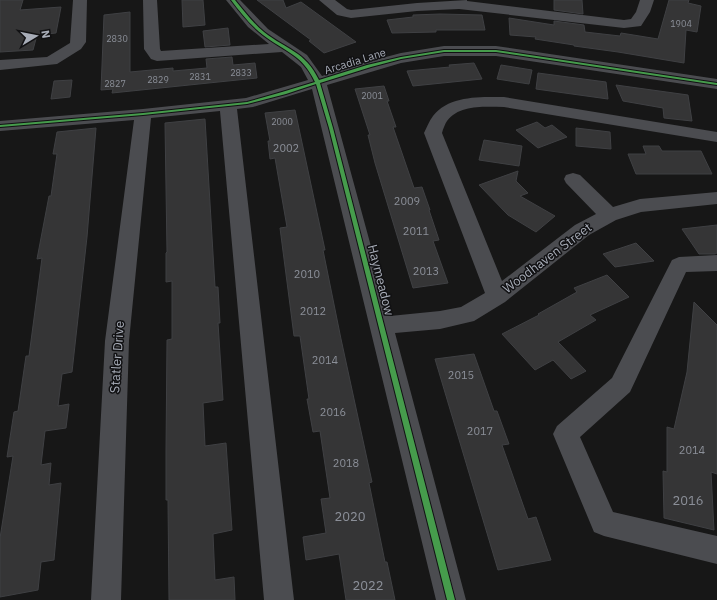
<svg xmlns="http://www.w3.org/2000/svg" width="717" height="600" font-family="'IBM Plex Sans',sans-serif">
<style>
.building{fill:#353536;stroke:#3f4043}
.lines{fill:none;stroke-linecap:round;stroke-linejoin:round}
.minor{fill:#4b4c50;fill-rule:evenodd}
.cycleway-casing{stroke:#111113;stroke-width:2}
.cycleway{fill:#469c4c;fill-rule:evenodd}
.labels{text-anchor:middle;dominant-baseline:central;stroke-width:3;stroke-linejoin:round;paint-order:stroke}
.far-number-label{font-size:9px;fill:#8b8f98}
.far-street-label{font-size:11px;fill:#a8adb8;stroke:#111113}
.number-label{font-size:11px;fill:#8b8f98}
.street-label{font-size:13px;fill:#a8adb8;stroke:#111113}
.near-number-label{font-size:13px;fill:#8b8f98}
</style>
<rect width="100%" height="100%" fill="#171717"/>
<g class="building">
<path d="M0 0H23L20 10 61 7 56 33 37 35 33 50 0 52Z"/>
<path d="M182 0H203L205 25 183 27Z"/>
<path d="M257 0H283L286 8 301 2 356 42 324 53 309 41 311 40Z"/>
<path d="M554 0H582L583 14 554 10Z"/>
<path d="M669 0H689L688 3 701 6 697 32 686 30 684 63 618 52 574 46V45L535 39 536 37 510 35 509 18 554 25V21L584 25 585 32 620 36 621 33 658 39Z"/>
<path d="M130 12V72L173 68V71L207 68 206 59 232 57 233 65 255 63 257 78 112 93 113 89 101 90 104 15Z"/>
<path d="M440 14 482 15 485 30H436V32L392 33 387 20 413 17V15Z"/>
<path d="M228 28 230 45 205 47 203 31Z"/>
<path d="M474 63 482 79 413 86 407 71 450 67 449 65Z"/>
<path d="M501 65 532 70 529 84 497 79Z"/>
<path d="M538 73 606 82 608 99 536 89Z"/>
<path d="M72 80 70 97 51 99 54 81Z"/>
<path d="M616 85 688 95 692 121 664 118 663 108 623 101Z"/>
<path d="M384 86 389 101H387L396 127H393L414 188 422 187 430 210H429L439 240 433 241 448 283 413 288 375 163 368 135H370L355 89Z"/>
<path d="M295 110 325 250H323L341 339 372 482 369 483 385 562H387L395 600H346L339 554 306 560 303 537 326 533 321 499 330 498 320 431 313 432 307 399H309L300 336H294L280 228 287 227 275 158 270 159 268 141H270L265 113Z"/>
<path d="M205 119 215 287H218L220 323H218L223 400 203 403 205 446 226 443 232 530 213 534 215 580 234 577 235 600H169L168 500H166V452L167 340 172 339V281L166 282V253L167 252 165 123Z"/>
<path d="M537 122 545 128 552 125 567 137 538 148 516 130Z"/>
<path d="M96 128 87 237 72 372 62 374 58 406 69 404 66 428 45 431 41 465 51 463 49 485 61 483 54 560 41 562 38 590 0 597V538L13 456 7 457 14 412 18 411 26 356H29L42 258 37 259 49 196H51L57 154H53L57 132Z"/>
<path d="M576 128 610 132 611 149 576 146Z"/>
<path d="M484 140 522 146 519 166 479 160Z"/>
<path d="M643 146H659L662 151H701L712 174H636L628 154H646Z"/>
<path d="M518 171 516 181 528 193 520 196 555 216 536 232 508 215 479 185Z"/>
<path d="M717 225V253L715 254H699L682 229Z"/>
<path d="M636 243 654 261 615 267 603 254Z"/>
<path d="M607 275 629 297 590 315 596 320 558 342 586 371 571 379 553 360 535 370 502 334 539 315 538 314 577 292 574 288Z"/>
<path d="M694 302 717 325V474L711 472 714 530 664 518 663 471 667 472V427L674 429 687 372Z"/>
<path d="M474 354 494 411H497L509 444 502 445 528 519 536 517 551 560 498 570 435 359Z"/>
</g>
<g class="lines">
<g class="minor">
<path d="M73 0H87L86 42 81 49 57 64 0 70V60L47 57 70 43Z"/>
<path d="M143 0H157L160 49 161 51 269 44 248 27 226 0H240L268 29 307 55 322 76 363 63 401 53 444 46H496L717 79V89L496 56H444L401 63 327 85 390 316 440 311 461 307 485 293 424 133C427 127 429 121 433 116 449 95 481 97 504 97L717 132V142L504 107C485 107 460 104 447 121 445 124 443 129 442 133L502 281 575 225 596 214 566 183 564 179 566 175 573 173 580 175 613 207 640 199 717 192V204L641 212 616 220 589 235 505 302 474 321 440 329 395 333 466 600H436L312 89 253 107 237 109 294 600H264L220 111 151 118 129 341 121 600H91L105 341 134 120 0 131V121L143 109 246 98 308 80 301 67 282 52 157 61 151 59 144 49Z"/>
<path d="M319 0H335L347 9 351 10 417 3 467 0V1L624 20 631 19 636 12 640 0H654L650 12 641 26 624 28 459 9 417 11 351 18 337 15Z"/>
<path d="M717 255V271L686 272 630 392 580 437 613 512 717 536V564L604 536 594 532 553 434 557 426 612 378 672 260 679 257Z"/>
</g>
<g class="cycleway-casing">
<path id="cycleway" d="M231 0H235C244 11 253 23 264 32 287 50 305 51 319 80L367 65 401 57 444 50H496L717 83V85L496 52H444L401 59 371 67 320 83 333 128 455 600H447L329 128 316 84 286 94 247 104 143 115 0 127V125L143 113 247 102 282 92 315 82C302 54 285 52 263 35 250 25 240 12 231 0Z"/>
</g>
<use href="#cycleway" class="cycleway"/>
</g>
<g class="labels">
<g class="far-number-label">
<text x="681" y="23">1904</text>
<text x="117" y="38">2830</text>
<text x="241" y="72">2833</text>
<text x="200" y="76">2831</text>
<text x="158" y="79">2829</text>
<text x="115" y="83">2827</text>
<text x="372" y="95">2001</text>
<text x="282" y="121">2000</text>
</g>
<g class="far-street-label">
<text transform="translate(355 61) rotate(-17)">Arcadia Lane</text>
</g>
<g class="number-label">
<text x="286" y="148">2002</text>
<text x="407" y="201">2009</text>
<text x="416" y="231">2011</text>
<text x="426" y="271">2013</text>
<text x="307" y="274">2010</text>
<text x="313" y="311">2012</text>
<text x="325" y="360">2014</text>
<text x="461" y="375">2015</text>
<text x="333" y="412">2016</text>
<text x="480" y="431">2017</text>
<text x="692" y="450">2014</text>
<text x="346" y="463">2018</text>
</g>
<g class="street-label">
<text transform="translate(547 258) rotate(-37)">Woodhaven Street</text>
<text transform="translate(381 280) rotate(76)">Haymeadow</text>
<text transform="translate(117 357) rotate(-86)">Statler Drive</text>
</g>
<g class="near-number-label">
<text x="688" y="500">2016</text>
<text x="350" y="516">2020</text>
<text x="368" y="585">2022</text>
</g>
</g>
<g transform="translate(36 36) rotate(80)" stroke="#111113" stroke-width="3" paint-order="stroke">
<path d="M0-3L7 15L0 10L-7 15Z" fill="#a8adb8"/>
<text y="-6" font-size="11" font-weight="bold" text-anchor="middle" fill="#a8adb8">N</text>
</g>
</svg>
